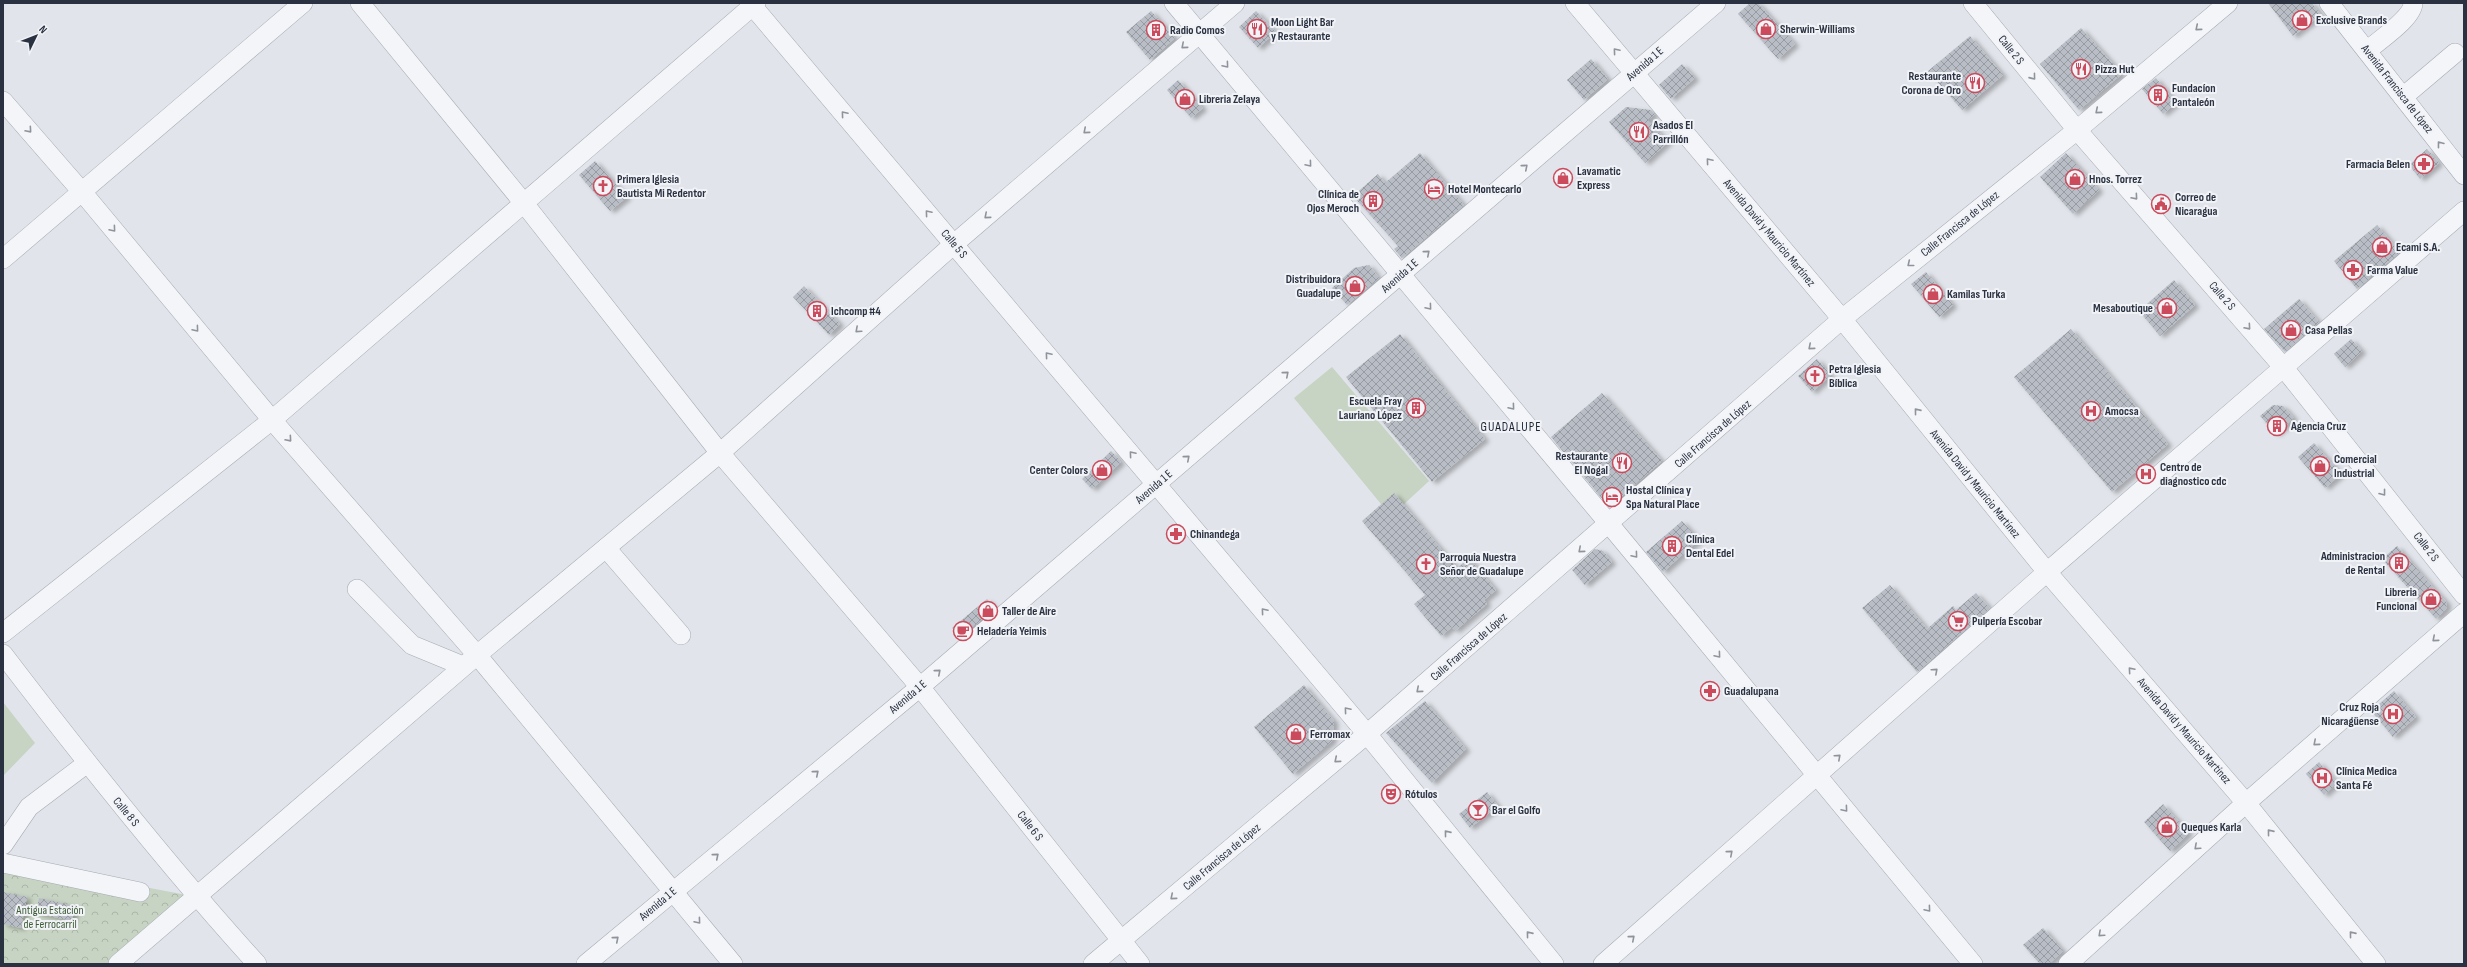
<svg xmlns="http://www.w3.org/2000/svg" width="2467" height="967" font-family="'Sofia Sans Condensed',sans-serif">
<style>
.grass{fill:#c7d3c3}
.forest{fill:url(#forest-crowns)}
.building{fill:url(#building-cross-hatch);filter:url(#shadow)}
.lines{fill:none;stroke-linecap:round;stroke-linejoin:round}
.minor-casing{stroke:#a6abb4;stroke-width:20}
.minor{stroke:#f4f5f8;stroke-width:19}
.oneway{stroke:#8f949c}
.labels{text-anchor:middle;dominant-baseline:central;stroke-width:4;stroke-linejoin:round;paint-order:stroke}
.poi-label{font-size:12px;font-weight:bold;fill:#2a3241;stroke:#f1f3f7;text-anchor:start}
.street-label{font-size:12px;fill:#2a3241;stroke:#f1f3f7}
.park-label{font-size:12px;fill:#3e5c38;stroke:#f1f3f7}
.neighbourhood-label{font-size:13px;letter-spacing:1px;fill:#1c2332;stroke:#f1f3f7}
</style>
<defs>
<pattern id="forest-crowns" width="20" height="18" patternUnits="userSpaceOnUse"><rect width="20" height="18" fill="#c7d3c3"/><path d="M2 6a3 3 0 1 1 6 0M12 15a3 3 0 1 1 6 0" fill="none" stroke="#abb6a9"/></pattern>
<pattern id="building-cross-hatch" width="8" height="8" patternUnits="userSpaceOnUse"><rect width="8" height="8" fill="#b9bec6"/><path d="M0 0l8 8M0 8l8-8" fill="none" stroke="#979ba2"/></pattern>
<filter id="shadow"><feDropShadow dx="4.5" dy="2.5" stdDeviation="2" flood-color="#0004"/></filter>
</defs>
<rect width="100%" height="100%" fill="#e1e4ea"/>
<g class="grass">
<path d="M1332 367 1429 481 1403 505 1381 504 1294 398Z"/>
<path d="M3 702 35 743 3 776Z"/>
</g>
<path class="forest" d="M3 860 197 897 118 964H3Z"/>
<g class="building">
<path d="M1750 3H1758L1795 44 1778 59 1738 14Z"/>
<path d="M2268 3H2312L2321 15 2293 36Z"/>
<path d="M1151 11 1175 38 1150 60 1126 32Z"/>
<path d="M1256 11 1276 32 1258 48 1239 27Z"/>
<path d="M2081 28 2122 74 2079 110 2040 64Z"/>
<path d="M1970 36 2003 75 1962 110 1928 71Z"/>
<path d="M1591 59 1608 79 1584 100 1567 80Z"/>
<path d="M1682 64 1695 78 1671 99 1659 85Z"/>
<path d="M2156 78 2176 103 2163 114 2142 89Z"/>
<path d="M1178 80 1203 108 1191 118 1167 90Z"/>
<path d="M1626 107 1651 110 1655 114 1648 120 1668 142 1645 163 1609 122Z"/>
<path d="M2427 149 2439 163 2420 179 2409 165Z"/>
<path d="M1420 153 1464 205 1402 258 1394 249 1398 246 1353 196 1378 174 1385 183Z"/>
<path d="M2066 153 2099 190 2073 214 2040 177Z"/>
<path d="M595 161 627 197 610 211 579 175Z"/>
<path d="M2377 225 2400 252 2357 289 2334 261Z"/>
<path d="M1369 265 1379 278 1347 305 1332 288 1354 268Z"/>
<path d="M1926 272 1953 305 1939 317 1911 284Z"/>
<path d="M2174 280 2195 305 2160 336 2139 311Z"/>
<path d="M804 286 840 324 829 335 793 297Z"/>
<path d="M2299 299 2319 322 2285 352 2264 329Z"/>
<path d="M2071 329 2168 444 2112 492 2014 377Z"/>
<path d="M1400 334 1485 439 1432 482 1346 377Z"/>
<path d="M2351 339 2362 351 2345 367 2334 354Z"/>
<path d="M1817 359 1831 375 1812 392 1798 376Z"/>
<path d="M1602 393 1662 461 1609 507 1551 437Z"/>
<path d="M2273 405 2283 406 2294 418 2276 434 2260 416Z"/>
<path d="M2314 443 2341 474 2325 488 2298 457Z"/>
<path d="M1111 451 1121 462 1092 489 1082 479Z"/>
<path d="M1394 493 1457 568 1469 558 1496 590 1484 600 1487 604 1455 631 1452 627 1441 636 1414 604 1425 595 1362 521Z"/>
<path d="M1682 521 1699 540 1663 572 1646 552Z"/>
<path d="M2397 546 2447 603 2446 609 2436 619 2382 559Z"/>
<path d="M1595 549 1603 551 1612 562 1585 585 1572 570Z"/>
<path d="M1890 585 1927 629 1953 606 1956 610 1976 593 1990 608 1917 672 1862 608Z"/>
<path d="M987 599 995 608 961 637 952 628Z"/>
<path d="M1304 685 1334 721 1332 741 1293 774 1254 727Z"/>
<path d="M2394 691 2416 717 2393 737 2371 711Z"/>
<path d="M1425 701 1466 749 1432 783 1386 733Z"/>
<path d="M2319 762 2337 783 2324 795 2306 774Z"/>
<path d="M1487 792 1498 806 1470 828 1459 814Z"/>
<path d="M2163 804 2189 833 2170 851 2144 822Z"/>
<path d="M3 892 27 897 21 928 3 924Z"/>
<path d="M39 898 75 906 72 921 36 913Z"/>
<path d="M2043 928 2063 951 2049 964H2040L2023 945Z"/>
</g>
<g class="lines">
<g class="minor-casing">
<g id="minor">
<path d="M360 3 523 202 720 453 920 687 1140 964"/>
<path d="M750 3 1367 734 1554 964"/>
<path d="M1174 3 1610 525 1973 964"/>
<path d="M1575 3 1842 319 2047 572 2246 803 2376 964"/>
<path d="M1973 3 2077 130 2284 368 2464 595"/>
<path d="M2329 3 2464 175"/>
<path d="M2367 51C2379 40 2413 18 2413 3"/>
<path d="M2403 97 2455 53"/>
<path d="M3 101 83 193 272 420 477 655 733 964"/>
<path d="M3 259 303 3"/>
<path d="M606 548 681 635"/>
<path d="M357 589 412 645 463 666"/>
<path d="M3 633 272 420 756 3"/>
<path d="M3 654C84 760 167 865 257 964"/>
<path d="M3 845 29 807 86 764"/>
<path d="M3 863 140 892"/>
<path d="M118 964 477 655 720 453 954 244 1235 3"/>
<path d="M586 964 920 687 1716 3"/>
<path d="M1093 964 1367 734 1842 319 2077 130 2228 3"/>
<path d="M1603 964 2047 572 2464 211"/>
<path d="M2068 964 2246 803 2464 613"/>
</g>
</g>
<use href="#minor" class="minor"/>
</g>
<defs><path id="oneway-chevron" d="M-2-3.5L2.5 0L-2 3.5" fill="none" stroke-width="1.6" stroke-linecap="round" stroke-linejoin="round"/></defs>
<g class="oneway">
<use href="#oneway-chevron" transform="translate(2198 28) rotate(140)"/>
<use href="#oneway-chevron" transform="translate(1184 46) rotate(139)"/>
<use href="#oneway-chevron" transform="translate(1616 51) rotate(-130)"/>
<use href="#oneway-chevron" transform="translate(1226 65) rotate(50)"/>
<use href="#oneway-chevron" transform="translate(2033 77) rotate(51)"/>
<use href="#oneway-chevron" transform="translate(2098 111) rotate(140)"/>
<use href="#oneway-chevron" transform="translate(844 114) rotate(-130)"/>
<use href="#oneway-chevron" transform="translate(29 130) rotate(49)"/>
<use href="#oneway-chevron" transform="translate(1086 131) rotate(139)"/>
<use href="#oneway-chevron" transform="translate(2440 144) rotate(-128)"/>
<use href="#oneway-chevron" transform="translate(1709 161) rotate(-130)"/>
<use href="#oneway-chevron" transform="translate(1309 164) rotate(50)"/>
<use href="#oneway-chevron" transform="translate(1525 167) rotate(-41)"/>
<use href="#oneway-chevron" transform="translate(2135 197) rotate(49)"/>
<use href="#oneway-chevron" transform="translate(928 213) rotate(-130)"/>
<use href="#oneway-chevron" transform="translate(987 216) rotate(139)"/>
<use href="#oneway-chevron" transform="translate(113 229) rotate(50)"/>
<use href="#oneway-chevron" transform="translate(1427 253) rotate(-41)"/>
<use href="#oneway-chevron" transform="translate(1910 264) rotate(141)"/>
<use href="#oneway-chevron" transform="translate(1429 307) rotate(50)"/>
<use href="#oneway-chevron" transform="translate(2248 327) rotate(49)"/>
<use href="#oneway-chevron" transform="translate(196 329) rotate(50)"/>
<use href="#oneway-chevron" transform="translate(858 330) rotate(138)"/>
<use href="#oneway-chevron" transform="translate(1811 347) rotate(139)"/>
<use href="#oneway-chevron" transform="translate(1048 355) rotate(-130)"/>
<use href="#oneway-chevron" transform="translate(1286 374) rotate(-41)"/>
<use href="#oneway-chevron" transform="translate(1512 407) rotate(50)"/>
<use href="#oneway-chevron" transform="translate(1917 411) rotate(-129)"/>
<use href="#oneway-chevron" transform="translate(289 439) rotate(49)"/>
<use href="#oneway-chevron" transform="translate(1132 454) rotate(-130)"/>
<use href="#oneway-chevron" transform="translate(1187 458) rotate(-41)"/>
<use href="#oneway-chevron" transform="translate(2383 493) rotate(52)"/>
<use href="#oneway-chevron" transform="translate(1581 550) rotate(139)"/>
<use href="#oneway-chevron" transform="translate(1635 555) rotate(50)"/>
<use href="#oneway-chevron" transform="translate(1264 611) rotate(-130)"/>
<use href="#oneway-chevron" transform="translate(2435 639) rotate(139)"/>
<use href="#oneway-chevron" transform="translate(1718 655) rotate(50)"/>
<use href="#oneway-chevron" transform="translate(2131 670) rotate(-131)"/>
<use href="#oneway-chevron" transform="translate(1935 671) rotate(-42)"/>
<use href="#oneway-chevron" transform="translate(938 672) rotate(-41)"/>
<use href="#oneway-chevron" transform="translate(1419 690) rotate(139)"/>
<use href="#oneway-chevron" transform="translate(1347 710) rotate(-130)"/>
<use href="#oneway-chevron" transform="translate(2316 743) rotate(139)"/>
<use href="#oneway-chevron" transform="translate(1838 757) rotate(-42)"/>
<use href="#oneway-chevron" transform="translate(1337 760) rotate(140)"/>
<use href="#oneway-chevron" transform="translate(816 773) rotate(-40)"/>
<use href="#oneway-chevron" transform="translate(1845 809) rotate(50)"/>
<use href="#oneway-chevron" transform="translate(2270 832) rotate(-129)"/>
<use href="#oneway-chevron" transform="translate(1447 833) rotate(-129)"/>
<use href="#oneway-chevron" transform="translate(2197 847) rotate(138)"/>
<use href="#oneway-chevron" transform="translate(1730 853) rotate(-41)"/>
<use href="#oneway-chevron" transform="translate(716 856) rotate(-40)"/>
<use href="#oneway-chevron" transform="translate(1173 897) rotate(140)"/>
<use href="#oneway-chevron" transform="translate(1928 909) rotate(50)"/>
<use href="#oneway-chevron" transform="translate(698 921) rotate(50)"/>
<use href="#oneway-chevron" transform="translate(1529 934) rotate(-129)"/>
<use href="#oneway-chevron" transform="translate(2101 934) rotate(138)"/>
<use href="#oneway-chevron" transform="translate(2352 934) rotate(-129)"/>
<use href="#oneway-chevron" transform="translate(1632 938) rotate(-41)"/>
<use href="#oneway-chevron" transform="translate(616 939) rotate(-40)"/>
</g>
<defs>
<g id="shop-ring" transform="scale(1)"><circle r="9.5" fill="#f1f3f7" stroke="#cb4a5b" stroke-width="1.5"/><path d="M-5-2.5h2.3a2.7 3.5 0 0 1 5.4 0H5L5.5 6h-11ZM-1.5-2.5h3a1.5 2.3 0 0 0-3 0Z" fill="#cb4a5b"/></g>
<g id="restaurant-ring" transform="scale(1)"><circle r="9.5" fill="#f1f3f7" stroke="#cb4a5b" stroke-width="1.5"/><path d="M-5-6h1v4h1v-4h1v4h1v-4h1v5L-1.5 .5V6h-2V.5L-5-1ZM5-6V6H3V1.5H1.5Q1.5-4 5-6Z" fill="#cb4a5b"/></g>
<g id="building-ring" transform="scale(1)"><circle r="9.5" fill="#f1f3f7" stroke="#cb4a5b" stroke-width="1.5"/><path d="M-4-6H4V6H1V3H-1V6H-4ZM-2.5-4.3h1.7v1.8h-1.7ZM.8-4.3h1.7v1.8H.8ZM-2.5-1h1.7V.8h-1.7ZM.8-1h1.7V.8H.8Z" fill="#cb4a5b"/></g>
<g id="pharmacy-ring" transform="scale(1)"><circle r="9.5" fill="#f1f3f7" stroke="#cb4a5b" stroke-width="1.5"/><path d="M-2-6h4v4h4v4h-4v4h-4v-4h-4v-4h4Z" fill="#cb4a5b"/></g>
<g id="church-ring" transform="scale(1)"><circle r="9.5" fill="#f1f3f7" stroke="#cb4a5b" stroke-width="1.5"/><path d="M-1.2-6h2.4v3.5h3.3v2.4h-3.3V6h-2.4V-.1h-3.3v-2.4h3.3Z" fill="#cb4a5b"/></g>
<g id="hotel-ring" transform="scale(1)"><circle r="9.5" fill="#f1f3f7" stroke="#cb4a5b" stroke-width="1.5"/><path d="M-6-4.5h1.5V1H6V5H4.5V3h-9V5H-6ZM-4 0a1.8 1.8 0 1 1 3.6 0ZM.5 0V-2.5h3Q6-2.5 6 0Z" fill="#cb4a5b"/></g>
<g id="civic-ring" transform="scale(1)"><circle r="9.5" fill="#f1f3f7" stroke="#cb4a5b" stroke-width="1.5"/><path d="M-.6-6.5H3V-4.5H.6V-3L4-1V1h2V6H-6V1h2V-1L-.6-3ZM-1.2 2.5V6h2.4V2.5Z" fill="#cb4a5b"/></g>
<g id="hospital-ring" transform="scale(1)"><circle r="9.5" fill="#f1f3f7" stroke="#cb4a5b" stroke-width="1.5"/><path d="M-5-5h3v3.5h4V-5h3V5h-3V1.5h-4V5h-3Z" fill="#cb4a5b"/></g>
<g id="supermarket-ring" transform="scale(1)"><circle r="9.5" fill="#f1f3f7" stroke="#cb4a5b" stroke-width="1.5"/><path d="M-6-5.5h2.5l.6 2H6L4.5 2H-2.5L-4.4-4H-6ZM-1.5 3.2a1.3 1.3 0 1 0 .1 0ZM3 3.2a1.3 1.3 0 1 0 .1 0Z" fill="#cb4a5b"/></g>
<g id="cafe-ring" transform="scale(1)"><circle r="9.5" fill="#f1f3f7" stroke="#cb4a5b" stroke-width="1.5"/><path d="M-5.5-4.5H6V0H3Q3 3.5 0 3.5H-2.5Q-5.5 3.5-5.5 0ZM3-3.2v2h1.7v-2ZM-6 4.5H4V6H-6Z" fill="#cb4a5b"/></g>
<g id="theatre-ring" transform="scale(1)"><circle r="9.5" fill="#f1f3f7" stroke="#cb4a5b" stroke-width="1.5"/><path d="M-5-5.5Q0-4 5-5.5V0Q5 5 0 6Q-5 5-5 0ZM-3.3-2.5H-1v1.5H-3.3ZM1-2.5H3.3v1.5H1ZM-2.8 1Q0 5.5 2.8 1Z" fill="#cb4a5b"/></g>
<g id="bar-ring" transform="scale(1)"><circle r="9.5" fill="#f1f3f7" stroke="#cb4a5b" stroke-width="1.5"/><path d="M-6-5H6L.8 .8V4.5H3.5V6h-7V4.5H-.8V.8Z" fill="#cb4a5b"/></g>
</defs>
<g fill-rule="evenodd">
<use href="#shop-ring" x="2302" y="20"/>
<use href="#restaurant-ring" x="1257" y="29"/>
<use href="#shop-ring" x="1766" y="29"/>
<use href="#building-ring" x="1156" y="30"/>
<use href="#restaurant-ring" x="2081" y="69"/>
<use href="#restaurant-ring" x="1975" y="83"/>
<use href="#building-ring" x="2158" y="95"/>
<use href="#shop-ring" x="1185" y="99"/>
<use href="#restaurant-ring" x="1639" y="132"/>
<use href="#pharmacy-ring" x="2424" y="164"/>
<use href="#shop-ring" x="1563" y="178"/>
<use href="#shop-ring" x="2075" y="179"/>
<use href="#church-ring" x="603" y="186"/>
<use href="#hotel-ring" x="1434" y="189"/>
<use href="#building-ring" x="1373" y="201"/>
<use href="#civic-ring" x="2161" y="204"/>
<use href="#shop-ring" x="2382" y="247"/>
<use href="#pharmacy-ring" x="2353" y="270"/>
<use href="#shop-ring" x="1355" y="286"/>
<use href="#shop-ring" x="1933" y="294"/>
<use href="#shop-ring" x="2167" y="308"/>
<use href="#building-ring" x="817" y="311"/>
<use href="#shop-ring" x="2291" y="330"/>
<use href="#church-ring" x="1815" y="376"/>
<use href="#building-ring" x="1416" y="408"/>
<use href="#hospital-ring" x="2091" y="411"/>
<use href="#building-ring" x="2277" y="426"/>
<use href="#restaurant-ring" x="1622" y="463"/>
<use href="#shop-ring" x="2320" y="466"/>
<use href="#shop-ring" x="1102" y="470"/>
<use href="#hospital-ring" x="2146" y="474"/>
<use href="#hotel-ring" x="1612" y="497"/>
<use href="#pharmacy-ring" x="1176" y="534"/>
<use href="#building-ring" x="1672" y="546"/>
<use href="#building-ring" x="2399" y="563"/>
<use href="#church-ring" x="1426" y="564"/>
<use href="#shop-ring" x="2431" y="599"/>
<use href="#shop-ring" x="988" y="611"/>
<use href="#supermarket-ring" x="1958" y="621"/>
<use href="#cafe-ring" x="963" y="631"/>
<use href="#pharmacy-ring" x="1710" y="691"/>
<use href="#hospital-ring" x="2393" y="714"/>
<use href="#shop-ring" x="1296" y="734"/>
<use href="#hospital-ring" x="2322" y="778"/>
<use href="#theatre-ring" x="1391" y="794"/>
<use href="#bar-ring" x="1478" y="810"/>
<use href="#shop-ring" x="2167" y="827"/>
</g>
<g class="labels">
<g class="poi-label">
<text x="2316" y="20">Exclusive Brands</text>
<text x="1271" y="22">Moon Light Bar<tspan x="1271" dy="14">y Restaurante</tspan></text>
<text x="1780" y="29">Sherwin-Williams</text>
<text x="1170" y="30">Radio Comos</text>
<text x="2095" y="69">Pizza Hut</text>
<text x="1961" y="76" text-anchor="end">Restaurante<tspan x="1961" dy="14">Corona de Oro</tspan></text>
<text x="2172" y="88">Fundacíon<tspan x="2172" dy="14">Pantaleón</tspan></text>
<text x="1199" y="99">Libreria Zelaya</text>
<text x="1653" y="125">Asados El<tspan x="1653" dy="14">Parrillón</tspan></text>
<text x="2410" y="164" text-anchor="end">Farmacia Belen</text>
<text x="1577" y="171">Lavamatic<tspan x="1577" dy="14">Express</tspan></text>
<text x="617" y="179">Primera Iglesia<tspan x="617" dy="14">Bautista Mi Redentor</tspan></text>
<text x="2089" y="179">Hnos. Torrez</text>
<text x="1448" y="189">Hotel Montecarlo</text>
<text x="1359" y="194" text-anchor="end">Clínica de<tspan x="1359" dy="14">Ojos Meroch</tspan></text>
<text x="2175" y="197">Correo de<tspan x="2175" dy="14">Nicaragua</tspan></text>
<text x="2396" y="247">Ecami S.A.</text>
<text x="2367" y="270">Farma Value</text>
<text x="1341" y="279" text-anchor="end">Distribuidora<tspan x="1341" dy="14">Guadalupe</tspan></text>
<text x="1947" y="294">Kamilas Turka</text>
<text x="2153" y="308" text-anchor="end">Mesaboutique</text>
<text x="831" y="311">Ichcomp #4</text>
<text x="2305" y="330">Casa Pellas</text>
<text x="1829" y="369">Petra Iglesia<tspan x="1829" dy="14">Bíblica</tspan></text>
<text x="1402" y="401" text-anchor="end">Escuela Fray<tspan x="1402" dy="14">Lauriano López</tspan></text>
<text x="2105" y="411">Amocsa</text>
<text x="2291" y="426">Agencia Cruz</text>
<text x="1608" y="456" text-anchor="end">Restaurante<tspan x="1608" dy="14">El Nogal</tspan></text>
<text x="2334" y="459">Comercial<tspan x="2334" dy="14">Industrial</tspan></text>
<text x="2160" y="467">Centro de<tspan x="2160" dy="14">diagnostico cdc</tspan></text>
<text x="1088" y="470" text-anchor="end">Center Colors</text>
<text x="1626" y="490">Hostal Clínica y<tspan x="1626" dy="14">Spa Natural Place</tspan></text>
<text x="1190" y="534">Chinandega</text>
<text x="1686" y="539">Clínica<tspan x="1686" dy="14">Dental Edel</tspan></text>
<text x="2385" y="556" text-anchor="end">Administracion<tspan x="2385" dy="14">de Rental</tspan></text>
<text x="1440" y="557">Parroquia Nuestra<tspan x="1440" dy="14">Señor de Guadalupe</tspan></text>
<text x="2417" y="592" text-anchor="end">Libreria<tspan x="2417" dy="14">Funcional</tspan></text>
<text x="1002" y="611">Taller de Aire</text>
<text x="1972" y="621">Pulpería Escobar</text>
<text x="977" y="631">Heladería Yeimis</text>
<text x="1724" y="691">Guadalupana</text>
<text x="2379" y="707" text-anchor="end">Cruz Roja<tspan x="2379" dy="14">Nicaragüense</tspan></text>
<text x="1310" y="734">Ferromax</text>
<text x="2336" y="771">Clínica Medica<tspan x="2336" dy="14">Santa Fé</tspan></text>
<text x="1405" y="794">Rótulos</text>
<text x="1492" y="810">Bar el Golfo</text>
<text x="2181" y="827">Queques Karla</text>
</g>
<g class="street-label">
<text transform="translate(2011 50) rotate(51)">Calle 2 S</text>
<text transform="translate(1645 64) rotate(-41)">Avenida 1 E</text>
<text transform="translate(2397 89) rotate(52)">Avenida Francisca de López</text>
<text transform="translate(1960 224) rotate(-39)">Calle Francisca de López</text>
<text transform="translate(1769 233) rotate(50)">Avenida David y Mauricio Martínez</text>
<text transform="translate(954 244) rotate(50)">Calle 5 S</text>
<text transform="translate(1400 276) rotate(-41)">Avenida 1 E</text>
<text transform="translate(2222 296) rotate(49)">Calle 2 S</text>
<text transform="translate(1713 434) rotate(-41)">Calle Francisca de López</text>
<text transform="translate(1975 484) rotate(51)">Avenida David y Mauricio Martínez</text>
<text transform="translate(1154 487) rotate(-41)">Avenida 1 E</text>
<text transform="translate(2426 547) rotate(52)">Calle 2 S</text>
<text transform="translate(1469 647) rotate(-41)">Calle Francisca de López</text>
<text transform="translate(908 697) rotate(-40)">Avenida 1 E</text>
<text transform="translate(2184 731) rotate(49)">Avenida David y Mauricio Martínez</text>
<text transform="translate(126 812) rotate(50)">Calle 8 S</text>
<text transform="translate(1030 826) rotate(52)">Calle 6 S</text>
<text transform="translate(1222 857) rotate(-40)">Calle Francisca de López</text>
<text transform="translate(658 904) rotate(-40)">Avenida 1 E</text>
</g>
<g class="park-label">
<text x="50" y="910">Antigua Estación<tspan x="50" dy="14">de Ferrocarril</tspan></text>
</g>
<g class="neighbourhood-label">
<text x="1511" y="427">GUADALUPE</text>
</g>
</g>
<rect width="2467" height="967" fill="none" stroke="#2a3241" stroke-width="8"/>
<g transform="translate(36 36) rotate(47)" stroke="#f1f3f7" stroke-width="3" paint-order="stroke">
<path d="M0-3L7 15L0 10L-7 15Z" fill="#2a3241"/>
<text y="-6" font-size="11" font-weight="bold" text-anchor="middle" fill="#2a3241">N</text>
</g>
</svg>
